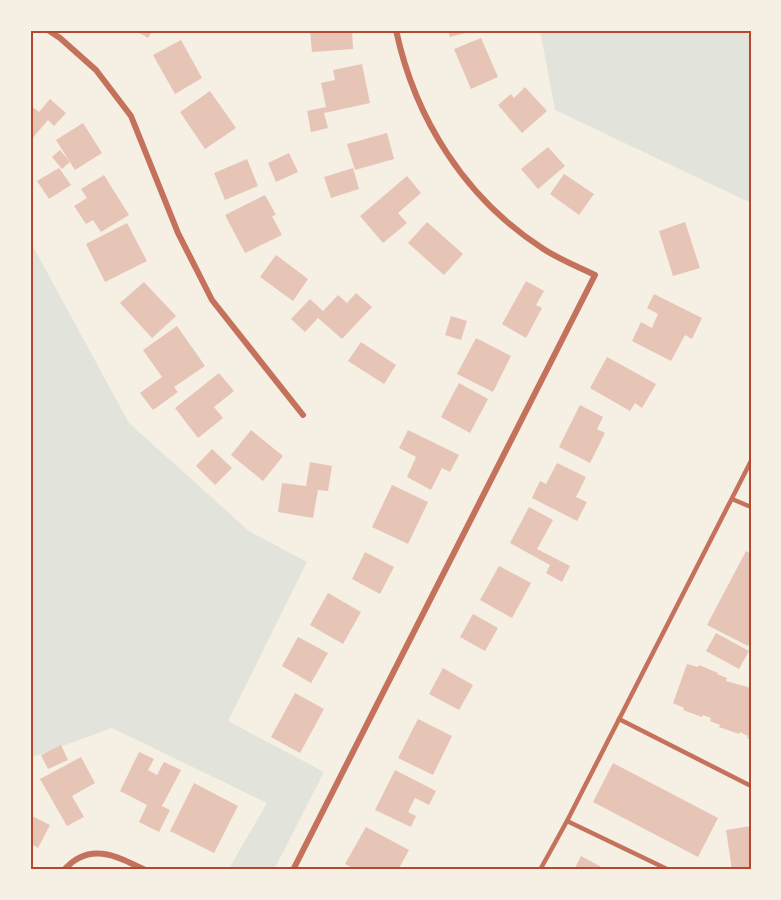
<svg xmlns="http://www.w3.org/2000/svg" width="781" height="900" font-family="Helvetica,sans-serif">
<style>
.green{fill:#e2e4dc}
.building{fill:#e6c5b7}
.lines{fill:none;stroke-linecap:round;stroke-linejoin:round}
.service{stroke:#c5725c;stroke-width:4.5}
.minor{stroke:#c5725c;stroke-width:6}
.neatline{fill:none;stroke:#b5482f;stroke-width:2}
</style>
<rect width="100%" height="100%" fill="#f6efe4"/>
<g class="green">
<path d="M540 30H751V203L555 110Z"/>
<path d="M30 241 129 423 249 531 307 562 228 721 324 772 274 870H228L267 803 112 728 30 758Z"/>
</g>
<g class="building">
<path d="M134 30H153L148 38Z"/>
<path d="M310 30H352L353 49 312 52Z"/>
<path d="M448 30H473V31L450 37Z"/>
<path d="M481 38 498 77 471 89 454 49Z"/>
<path d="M181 40 202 78 175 94 153 55Z"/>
<path d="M362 64 370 103 324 113 328 128 311 132 307 111 326 107 321 83 335 80 333 70Z"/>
<path d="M525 87 547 111 522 133 498 105 511 94 514 98Z"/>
<path d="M210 91 236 128 205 149 180 112Z"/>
<path d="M50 99 66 113 54 126 48 120 30 141V105L39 112Z"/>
<path d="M83 123 102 153 75 170 56 140Z"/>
<path d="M387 133 394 159 355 170 347 144Z"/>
<path d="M548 147 565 166 538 189 521 169Z"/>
<path d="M60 150 70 162 62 169 52 157Z"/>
<path d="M289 153 298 172 276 182 268 163Z"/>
<path d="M247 159 258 186 225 200 214 173Z"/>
<path d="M59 168 71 185 49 199 37 181Z"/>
<path d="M353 168 359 189 331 198 324 177Z"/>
<path d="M564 174 594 194 579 215 550 194Z"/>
<path d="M104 175 129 215 101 232 93 220 86 224 74 206 87 198 81 189Z"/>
<path d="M407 176 421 193 398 213 407 223 383 243 360 216Z"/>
<path d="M265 195 276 215 272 216 282 235 245 253 225 215Z"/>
<path d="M427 222 463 254 444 275 408 243Z"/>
<path d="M685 222 700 268 673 276 659 231Z"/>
<path d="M127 223 147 261 105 282 86 244Z"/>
<path d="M276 255 308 279 293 301 260 277Z"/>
<path d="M526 281 544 291 536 305 542 308 526 338 502 324Z"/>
<path d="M144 282 176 316 152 338 120 303Z"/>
<path d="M356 293 372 307 342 339 318 318 305 332 291 319 310 299 323 311 338 295 347 303Z"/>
<path d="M654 294 702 318 692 339 685 335 671 361 632 341 641 322 652 328 658 314 647 308Z"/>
<path d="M451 316 467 321 461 340 445 335Z"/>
<path d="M177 326 205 366 174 387 178 392 153 410 140 393 162 377 143 350Z"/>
<path d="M476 338 511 356 493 392 457 374Z"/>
<path d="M361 342 396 365 384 384 348 361Z"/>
<path d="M607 357 656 384 642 408 635 403 630 411 590 388Z"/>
<path d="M219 373 234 391 214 407 223 418 198 438 175 408Z"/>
<path d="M459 383 488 399 470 433 441 417Z"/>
<path d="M580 405 603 417 597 429 605 433 590 463 559 447Z"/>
<path d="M251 430 283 456 263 481 231 455Z"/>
<path d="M408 430 459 455 450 472 442 468 431 490 407 477 416 457 399 448Z"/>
<path d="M212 449 232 468 215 485 196 466Z"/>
<path d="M310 462 332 466 328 491 318 490 313 518 278 512 282 483 306 486Z"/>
<path d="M557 463 586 477 576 497 587 502 577 521 532 498 540 481 546 484Z"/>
<path d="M392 485 428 502 408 544 372 527Z"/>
<path d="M529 507 553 520 537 549 570 566 562 582 546 573 550 565 510 543Z"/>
<path d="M746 551 751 554V640L748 646 707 625Z"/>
<path d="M365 552 394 567 380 594 352 579Z"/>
<path d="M499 566 531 583 512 618 480 600Z"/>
<path d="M328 593 361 612 343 644 310 625Z"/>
<path d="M473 614 498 628 485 651 460 637Z"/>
<path d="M716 633 749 651 739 669 706 651Z"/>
<path d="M298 637 328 653 311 683 282 666Z"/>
<path d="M687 664 698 667 699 665 718 673 717 674 727 678 726 681 751 688V740L747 738 748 736 740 732 739 734 719 727 720 725 710 721 711 718 703 715 702 717 683 710 684 708 673 703Z"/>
<path d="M443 668 473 685 459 710 429 694Z"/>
<path d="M295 693 324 709 300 753 271 737Z"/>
<path d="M418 719 452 736 433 775 398 758Z"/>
<path d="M61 745 68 760 48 769 41 755Z"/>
<path d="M139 752 154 759 148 770 157 775 164 762 181 770 162 806 170 810 159 832 139 822 147 805 120 791Z"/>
<path d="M81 757 95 783 72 796 84 817 67 826 40 779Z"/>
<path d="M613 763 718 818 698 857 593 802Z"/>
<path d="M395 770 436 791 429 805 415 798 408 812 416 816 411 827 375 810Z"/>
<path d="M194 783 238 806 214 853 170 831Z"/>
<path d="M30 815 50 825 38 848 30 843Z"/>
<path d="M751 826V870H732L726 830Z"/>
<path d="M366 827 409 850 398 870H356L345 864Z"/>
<path d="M581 856 607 870H574Z"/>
</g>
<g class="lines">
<g class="service">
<path d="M732 499 751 507"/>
<path d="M619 719 751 786"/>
<path d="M567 821 669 870"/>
<path d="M540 870 567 821 751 461"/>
</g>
<g class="minor">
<path d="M48 30 60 38 96 70 131 116 178 233 212 300 303 415"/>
<path d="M64 870C89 841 117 856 145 870"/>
<path d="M293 870 595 275C577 266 558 259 542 248 465 198 415 119 396 30"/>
</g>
</g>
<rect width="781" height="900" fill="none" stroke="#f6efe4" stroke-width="63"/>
<rect x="32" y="32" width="718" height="836" class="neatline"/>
</svg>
